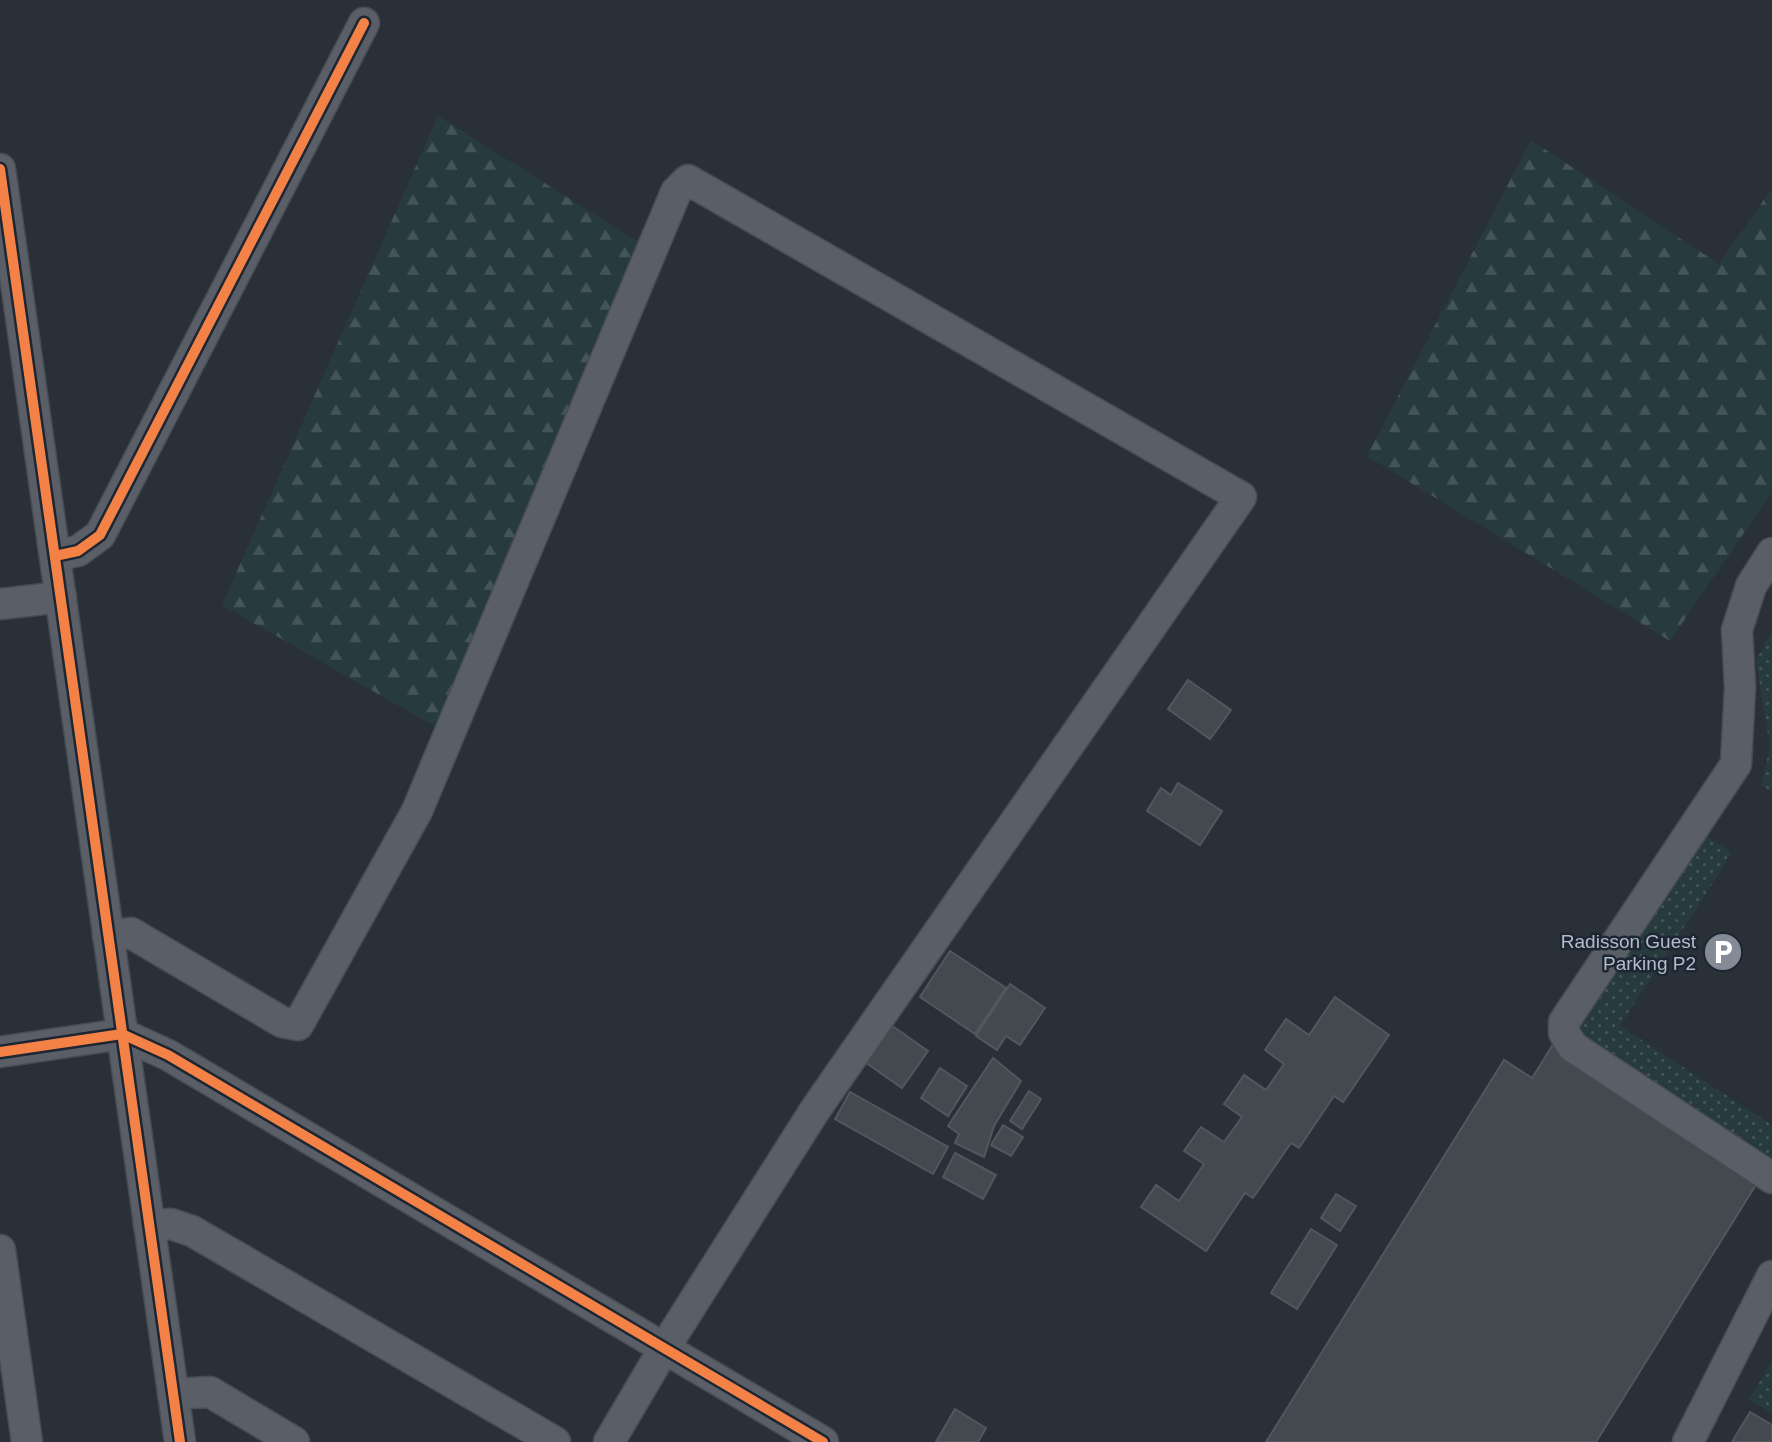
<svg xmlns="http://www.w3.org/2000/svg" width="1772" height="1442" font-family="Arial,sans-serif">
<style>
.grass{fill:url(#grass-dots)}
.forest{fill:url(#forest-firs)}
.building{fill:#444950;stroke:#52575f;stroke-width:2}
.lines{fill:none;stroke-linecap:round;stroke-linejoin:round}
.minor-casing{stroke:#484c53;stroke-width:33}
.minor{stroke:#5a5e66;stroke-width:30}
.cycleway-casing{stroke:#1d2633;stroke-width:15}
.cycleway{stroke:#f48246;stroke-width:10}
.labels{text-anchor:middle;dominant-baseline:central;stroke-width:5;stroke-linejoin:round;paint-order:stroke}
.poi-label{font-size:19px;fill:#b4bcc9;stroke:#1d2633;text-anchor:end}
</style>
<defs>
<pattern id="grass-dots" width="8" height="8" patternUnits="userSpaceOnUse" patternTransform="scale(1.75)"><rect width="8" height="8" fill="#273a3e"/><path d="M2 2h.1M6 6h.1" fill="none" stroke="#445559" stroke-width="1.8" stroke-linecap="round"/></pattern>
<pattern id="forest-firs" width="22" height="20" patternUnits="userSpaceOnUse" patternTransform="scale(1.75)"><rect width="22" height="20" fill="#273a3e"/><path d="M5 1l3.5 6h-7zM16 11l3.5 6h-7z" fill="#445559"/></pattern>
</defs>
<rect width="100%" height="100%" fill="#2a3038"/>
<g class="grass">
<path d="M1772 631V792L1761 785 1770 747 1756 660Z"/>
<path d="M1702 833 1732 853 1620 1026 1772 1125V1161L1581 1037V1020Z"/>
<path d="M1772 1361V1413L1749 1399Z"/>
</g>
<g class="forest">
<path d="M438 116 640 243 436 727 222 605Z"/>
<path d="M1531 140 1719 264 1772 188V492L1670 641 1367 456Z"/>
</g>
<g class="building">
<path d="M1188 680 1231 710 1210 739 1168 709Z"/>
<path d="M1178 783 1222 811 1200 845 1147 811 1161 788 1171 795Z"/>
<path d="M950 951 1006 988 975 1034 920 997Z"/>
<path d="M1010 984 1045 1008 1020 1045 1006 1036 997 1050 976 1036Z"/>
<path d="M1335 997 1389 1035 1343 1102 1334 1096 1299 1148 1291 1143 1253 1198 1245 1193 1206 1251 1141 1207 1156 1185 1179 1201 1204 1164 1184 1151 1201 1127 1224 1142 1242 1117 1224 1104 1244 1075 1266 1090 1284 1064 1265 1050 1286 1019 1309 1035Z"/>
<path d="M891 1025 928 1051 902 1088 865 1062Z"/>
<path d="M1554 1043 1757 1183 1596 1442H1266L1504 1060 1532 1078Z"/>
<path d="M993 1058 1021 1081 994 1126 984 1157 955 1143 959 1134 948 1126Z"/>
<path d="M940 1068 967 1086 948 1116 921 1098Z"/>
<path d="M1029 1091 1041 1099 1022 1129 1010 1121Z"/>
<path d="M850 1092 948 1147 933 1174 835 1119Z"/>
<path d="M1003 1125 1023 1137 1011 1156 991 1145Z"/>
<path d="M955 1153 996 1175 983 1199 943 1177Z"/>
<path d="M1336 1194 1356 1206 1340 1231 1321 1218Z"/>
<path d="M1311 1229 1337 1245 1297 1309 1271 1293Z"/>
<path d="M955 1409 986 1428 978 1442H936Z"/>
<path d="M1750 1412 1772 1425V1442H1732Z"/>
</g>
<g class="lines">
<g class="minor-casing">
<g id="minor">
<path d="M0 169 180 1442"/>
<path d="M1772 553 1751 586 1737 630 1740 687 1736 764 1564 1022V1033L1573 1047 1772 1178"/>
<path d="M55 556 78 551 100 535 364 23"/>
<path d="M0 604 61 597"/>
<path d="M108 936 131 933 282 1022 298 1025 417 811 676 192 688 180 1241 497 815 1110 665 1347 609 1442"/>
<path d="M0 1052 122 1034 168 1055 823 1442"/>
<path d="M149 1225 171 1224 192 1231 555 1442"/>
<path d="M0 1250 27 1442"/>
<path d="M173 1394 210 1392 294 1442"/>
<path d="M1688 1442 1772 1276"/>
</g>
</g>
<use href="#minor" class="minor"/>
<g class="cycleway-casing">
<g id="cycleway">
<path d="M0 169 180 1442"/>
<path d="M55 556 78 551 100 535 364 23"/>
<path d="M0 1052 122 1034 168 1055 823 1442"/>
</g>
</g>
<use href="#cycleway" class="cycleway"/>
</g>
<defs>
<g id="parking-disc" transform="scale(2.0125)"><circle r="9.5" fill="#848b96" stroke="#1d2633"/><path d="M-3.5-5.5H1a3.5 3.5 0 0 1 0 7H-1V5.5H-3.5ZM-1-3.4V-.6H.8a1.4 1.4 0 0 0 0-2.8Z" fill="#fff"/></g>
</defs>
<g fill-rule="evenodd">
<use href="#parking-disc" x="1723" y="952"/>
</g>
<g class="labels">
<g class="poi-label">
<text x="1696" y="941">Radisson Guest<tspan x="1696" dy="22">Parking P2</tspan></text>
</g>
</g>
</svg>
